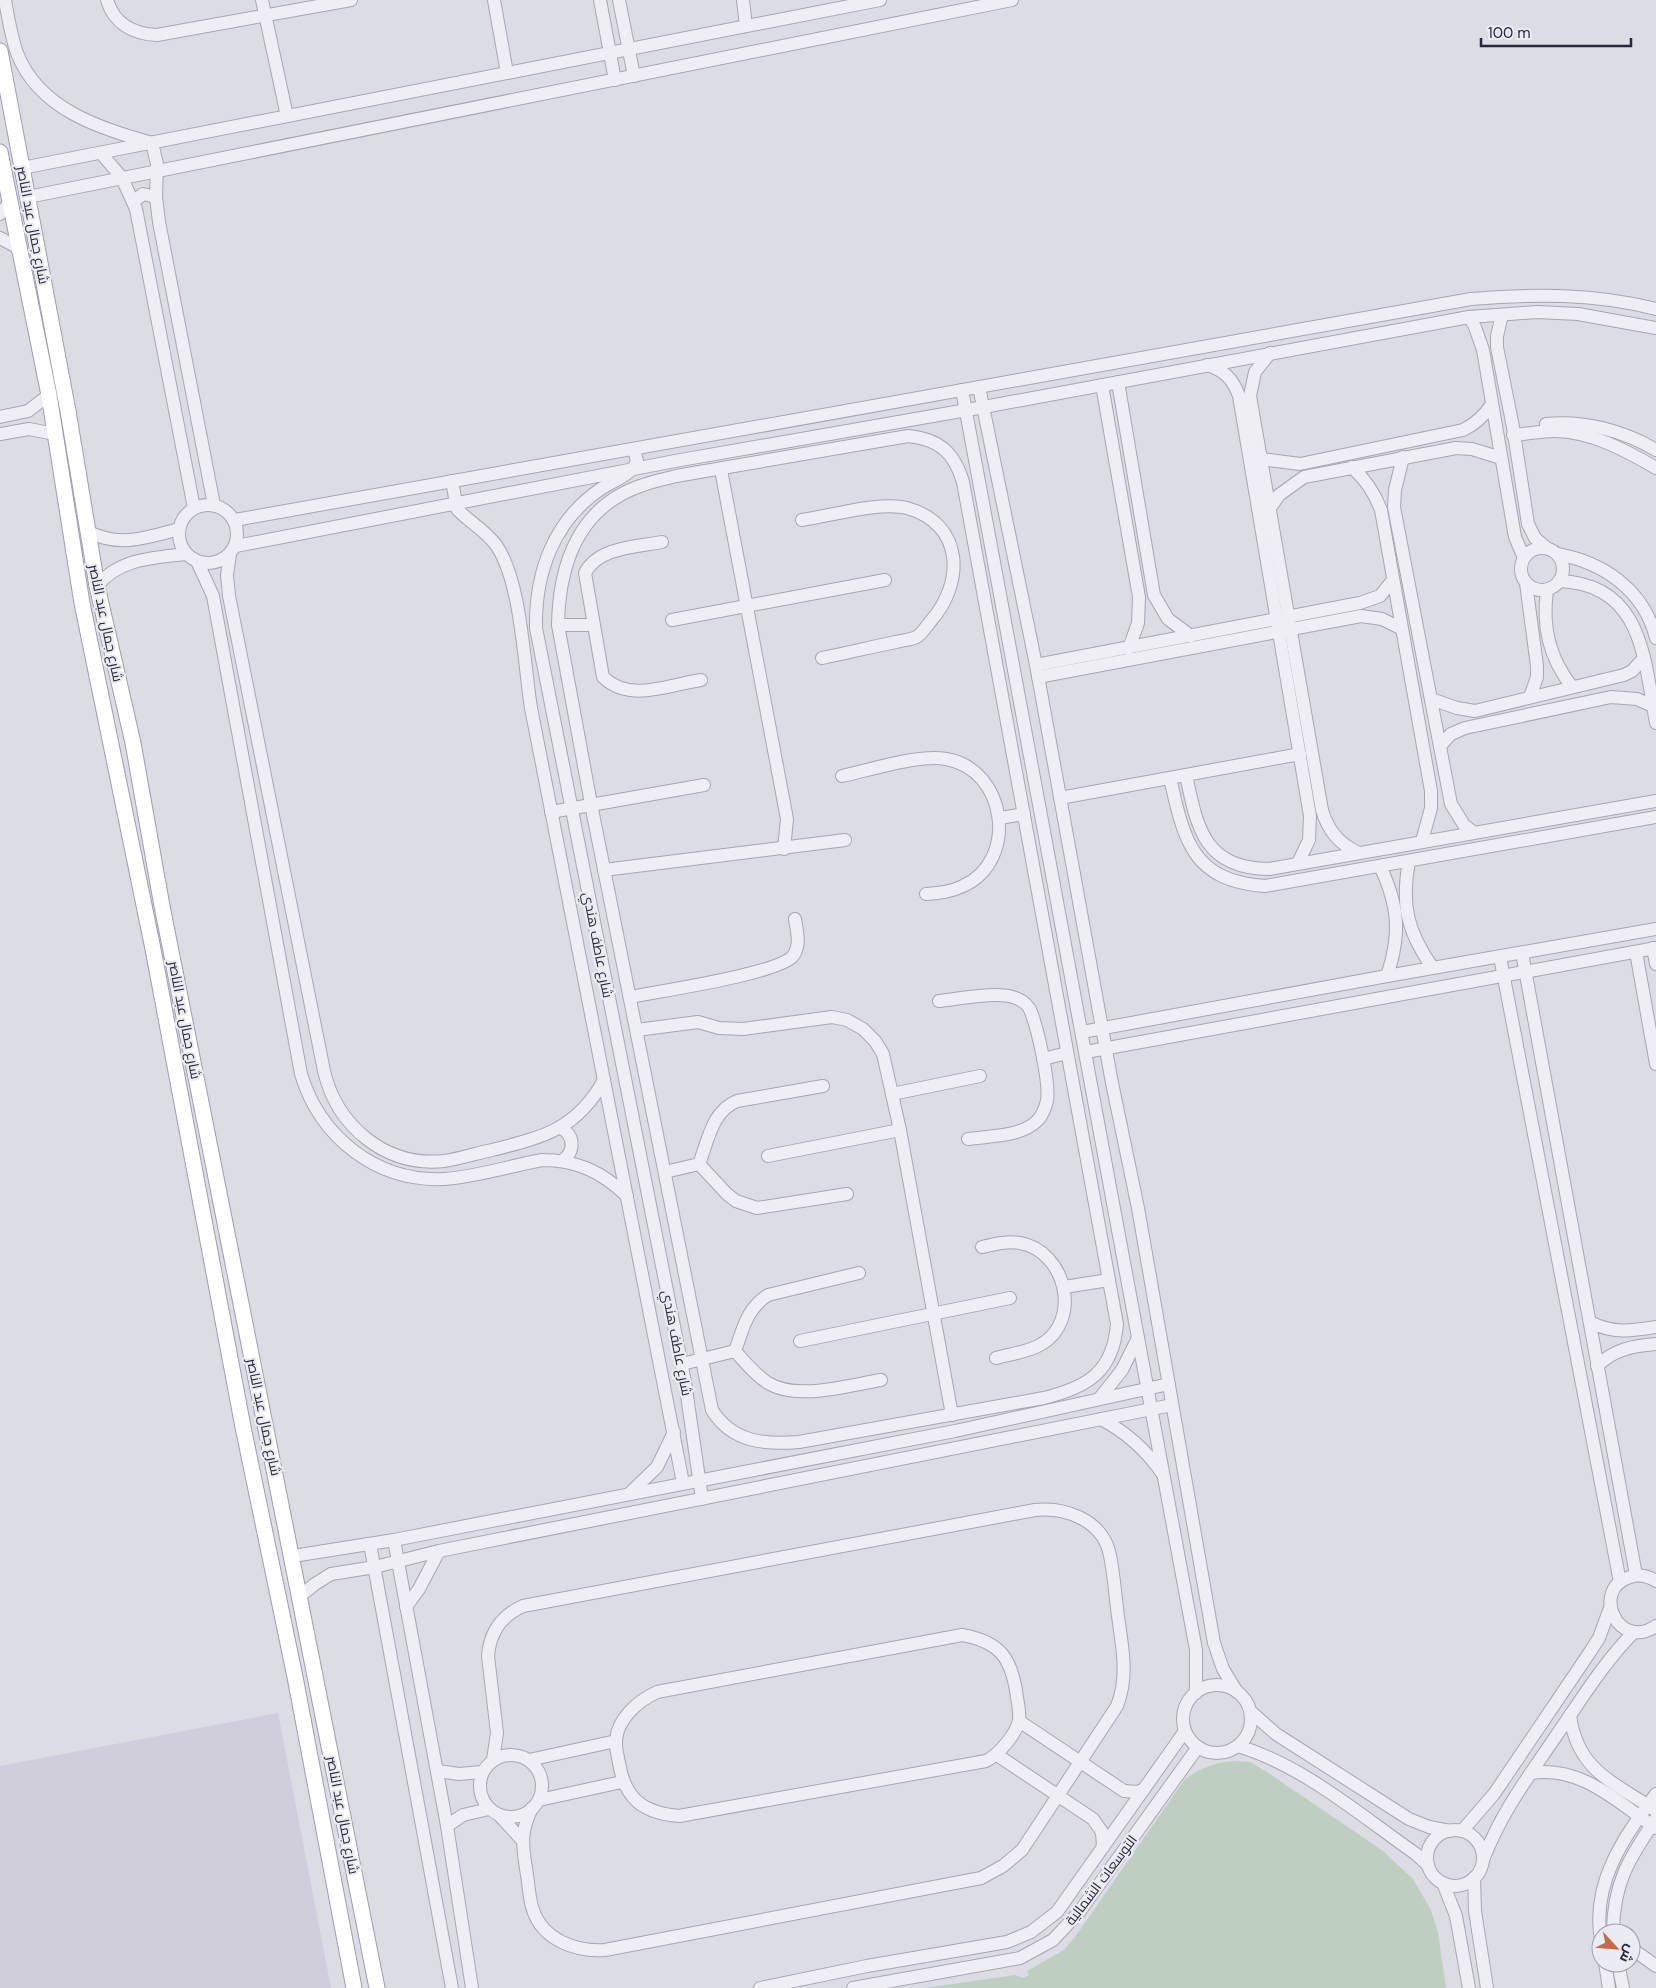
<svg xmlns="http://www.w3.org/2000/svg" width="1656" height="1988" font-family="'DM Sans',Cairo,sans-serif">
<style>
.built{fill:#cfceda}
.pitch{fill:#becec1}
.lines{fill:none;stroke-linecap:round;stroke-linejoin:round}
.minor-casing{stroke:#a6a6b2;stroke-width:14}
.major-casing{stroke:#9d9cb0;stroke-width:17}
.minor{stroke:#efeef4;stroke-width:12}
.major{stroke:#fff;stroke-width:15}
.labels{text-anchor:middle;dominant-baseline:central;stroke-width:4.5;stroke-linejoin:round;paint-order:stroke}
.street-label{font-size:14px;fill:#28273a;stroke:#ebebf3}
</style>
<rect width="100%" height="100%" fill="#dcdce5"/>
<path class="built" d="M278 1713 331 1988H0V1766Z"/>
<path class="pitch" d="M1233 1761 1250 1762 1264 1770 1383 1851 1413 1879 1431 1910 1438 1933 1446 1988H925L1015 1975 1023 1978 1029 1975 1027 1971 1064 1950 1075 1937 1185 1779C1201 1768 1213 1763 1233 1761Z"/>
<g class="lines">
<g class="minor-casing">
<g id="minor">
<path d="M5 0C8 17 11 36 17 53 39 110 100 128 152 143L157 164 156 197 159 222 214 505"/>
<path d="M107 0C114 24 134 34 157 35L351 0"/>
<path d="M262 0 287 116"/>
<path d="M494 0 507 73"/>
<path d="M600 0 615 80"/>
<path d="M619 0 634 76"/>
<path d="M743 0 746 26"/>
<path d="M101 153 122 178 136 209 194 508"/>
<path d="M22 168 880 0"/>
<path d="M28 197 1012 0"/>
<path d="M133 202 143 194 156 197"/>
<path d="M0 214 10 202"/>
<path d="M0 238 15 246 20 253"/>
<path d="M1502 315 1497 336V347L1513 427 1528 524 1535 538 1548 549"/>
<path d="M1469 317 1475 327 1483 350 1515 537 1524 558"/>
<path d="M1270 353 1255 372 1250 396 1322 810C1328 830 1338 843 1357 852"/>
<path d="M1207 365C1224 370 1233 379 1239 396L1310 816 1309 840 1298 863"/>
<path d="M1118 382 1154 595 1168 619 1191 636"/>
<path d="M1102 385 1139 597 1138 623 1129 648"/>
<path d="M979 387 1036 665 1112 1083 1138 1208 1214 1643 1223 1669 1237 1692"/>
<path d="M962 390 1196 1650V1693"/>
<path d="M0 417 28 411 49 395"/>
<path d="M1546 424C1584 420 1624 431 1656 450"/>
<path d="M0 434 29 429 55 434"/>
<path d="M1513 435C1527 434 1541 431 1555 431 1590 431 1627 451 1656 468"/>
<path d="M908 436C939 439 954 452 963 482L1117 1324C1113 1372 1088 1387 1044 1398L799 1442C764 1445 732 1442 712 1410L591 804 558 625C559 564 579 506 643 485 654 481 665 479 676 476Z"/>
<path d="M634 449 637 461C633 474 613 481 602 488 554 520 535 572 536 628L685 1382 702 1499"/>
<path d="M1403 457 1395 490 1394 507 1451 804 1464 825 1473 832"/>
<path d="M1261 459 1300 464 1463 430C1476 424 1484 416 1492 404"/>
<path d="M1352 467C1366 480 1374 492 1381 510L1431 791V808L1422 841"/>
<path d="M721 470 787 819 784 849"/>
<path d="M452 481 457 509C469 522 485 530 496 545 521 580 524 664 531 708L683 1483"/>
<circle cx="208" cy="534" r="29"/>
<path d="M1270 508 1279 495 1304 477 1456 448 1472 449 1501 458"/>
<path d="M235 520 1471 299C1535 294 1594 293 1656 309"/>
<path d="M802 520C830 516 881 501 907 508 964 524 965 583 930 622 927 626 922 633 918 636 913 640 902 640 896 642 871 647 847 653 822 658"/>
<path d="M87 531C119 548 146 538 179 529"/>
<path d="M662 542C637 547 598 547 585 573L603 677C630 703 667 685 701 680"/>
<path d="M236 546 675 461 984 407 1469 317 1537 312 1578 314 1656 328"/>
<circle cx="1542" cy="569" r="21"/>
<path d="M230 554 227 575 229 596 324 1071C337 1126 385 1167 444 1161 460 1159 477 1153 492 1150 544 1137 577 1129 604 1080"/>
<path d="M1557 554C1603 562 1644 590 1656 638"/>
<path d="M197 561 213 596 301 1074C320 1137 376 1182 444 1179 476 1177 510 1166 542 1160 577 1160 602 1172 627 1196"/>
<path d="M1559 581C1643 584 1644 659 1656 723"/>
<path d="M1526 583 1537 666V677L1530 697"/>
<path d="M97 586C119 558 154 558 186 554"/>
<path d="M1547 590C1542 627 1549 657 1572 687"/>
<path d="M672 620 885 580"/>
<path d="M558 625H592"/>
<path d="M1036 665 1360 603 1380 596 1393 580"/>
<path d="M1038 677 1361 616 1382 619 1402 629"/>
<path d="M1431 699 1457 708 1475 711 1624 675 1632 671 1644 658"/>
<path d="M1440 746 1451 734 1465 728 1611 697 1637 699 1653 706"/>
<path d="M1186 775C1197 828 1204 868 1269 869L1656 801"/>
<path d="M842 776C870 770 919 754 946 759 1007 769 1019 861 963 886 951 892 939 893 926 894"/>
<path d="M1170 778C1184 840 1192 881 1265 886L1656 817"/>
<path d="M1060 798 1300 754"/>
<path d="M551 812 704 785"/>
<path d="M1000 818 1024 814"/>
<path d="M1409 861C1401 904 1407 932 1433 968"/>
<path d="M1380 866C1399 906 1401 934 1387 976"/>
<path d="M604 870 845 840"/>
<path d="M1653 948 1656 964"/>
<path d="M1636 952 1656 1064"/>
<path d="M1522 953 1636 1575"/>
<path d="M1500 957 1620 1582"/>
<path d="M631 997C659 991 778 974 793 956 801 945 797 932 795 919"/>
<path d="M939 1001C959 999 1000 990 1018 999 1023 1001 1029 1006 1031 1012 1038 1030 1050 1083 1047 1101 1045 1109 1042 1116 1037 1121 1020 1137 989 1136 968 1139"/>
<path d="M637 1030 698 1022 719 1028 743 1029 832 1017 847 1020 863 1029 875 1041 883 1054 900 1130 952 1415"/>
<path d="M1082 1032 1387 976 1656 929"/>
<path d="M1086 1052 1656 948"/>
<path d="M1043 1059 1067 1053"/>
<path d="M823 1086 737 1101C712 1111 708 1141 699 1164L727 1194 736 1201 757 1208 847 1194"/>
<path d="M892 1094 980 1076"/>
<path d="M561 1128C575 1136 575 1152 562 1161"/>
<path d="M768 1156 900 1130"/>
<path d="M665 1172 699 1164"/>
<path d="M982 1247C995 1244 1007 1241 1020 1243 1066 1251 1083 1321 1040 1345 1028 1352 1010 1354 996 1358"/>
<path d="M859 1273 768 1295C747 1308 743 1329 735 1351 745 1362 755 1375 768 1383 797 1401 849 1385 881 1380"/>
<path d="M1064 1287 1109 1280"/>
<path d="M1590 1322C1613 1334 1632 1331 1656 1327"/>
<path d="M800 1341 1010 1298"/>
<path d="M682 1364 735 1351"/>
<path d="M1597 1366C1615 1349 1632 1346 1656 1344"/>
<path d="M1099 1399 1122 1370 1138 1338"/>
<path d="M1101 1419C1126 1432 1146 1450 1162 1473"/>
<path d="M631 1492 657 1467 674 1432"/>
<path d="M394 1540 447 1826 472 1988"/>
<path d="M370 1544 452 1988"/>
<path d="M293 1556 394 1540 955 1431 1169 1384"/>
<path d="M1656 1581C1648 1576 1639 1574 1630 1577 1590 1589 1618 1652 1656 1626"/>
<path d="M300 1596 315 1584 331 1574 375 1567 439 1551 1172 1405"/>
<path d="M406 1607 419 1589 439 1551"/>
<path d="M962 1635C1002 1642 1012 1660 1017 1697 1018 1704 1020 1713 1019 1720 1016 1735 998 1755 986 1761L679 1816C643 1813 625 1799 619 1763 618 1756 615 1747 616 1740 618 1718 638 1701 657 1692Z"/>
<circle cx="1217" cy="1719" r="34"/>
<path d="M1250 1711 1276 1734 1409 1819 1429 1827 1450 1831"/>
<path d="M1570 1715C1577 1771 1614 1782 1656 1811"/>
<path d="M1019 1721 1124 1791 1138 1792 1144 1789"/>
<path d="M1238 1746C1304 1766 1360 1815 1416 1854L1428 1865"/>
<circle cx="511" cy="1786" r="31"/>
<path d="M997 1755 1093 1819 1102 1832 1103 1847"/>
<path d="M493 1760 497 1733 488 1656C490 1632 501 1616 523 1606L1035 1510C1064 1507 1100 1519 1109 1551 1114 1572 1115 1595 1118 1616 1122 1647 1129 1675 1117 1706L1022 1850 1003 1866 981 1878 605 1950C576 1952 543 1940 533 1910 529 1899 529 1886 527 1875 523 1848 519 1834 532 1808"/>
<path d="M529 1760 616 1741"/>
<path d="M438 1771 459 1774 482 1772"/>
<path d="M1531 1773C1581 1765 1617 1802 1656 1828"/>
<path d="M539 1800 622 1782"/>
<path d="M499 1815 522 1840"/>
<path d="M447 1826 463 1815 489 1809"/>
<circle cx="1455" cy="1858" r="28"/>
<path d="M1462 1831 1494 1794 1590 1652 1599 1638 1610 1608"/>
<path d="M1483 1860C1502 1811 1527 1779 1556 1736 1581 1700 1604 1662 1634 1632"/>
<path d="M1474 1878 1475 1911 1487 1988"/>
<path d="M1443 1883 1456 1916 1469 1988"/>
<path d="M1613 1933C1613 1884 1629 1858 1656 1819"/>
<path d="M1601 1940C1591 1883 1624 1837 1656 1794"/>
<path d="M1631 1948 1656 1966"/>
<path d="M1605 1963 1609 1988"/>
<path d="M1618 1963 1623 1988"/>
<path d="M760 1988 867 1966 1007 1942 1031 1932 1057 1912 1185 1731"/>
<path d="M853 1988 1020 1958 1053 1940 1080 1911 1198 1747"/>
</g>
</g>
<g class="major-casing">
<g id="major">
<path d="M0 51 68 411 97 586 133 743 162 906 377 1988"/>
<path d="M0 152 49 395 82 603 153 949 243 1427 295 1677 354 1988"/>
</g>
</g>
<use href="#minor" class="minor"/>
<use href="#major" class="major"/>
</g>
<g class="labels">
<g class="street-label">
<text transform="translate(33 225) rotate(79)">شارع جمال عبد الناصر</text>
<text transform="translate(106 623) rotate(78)">شارع جمال عبد الناصر</text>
<text transform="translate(598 945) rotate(79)">شارع عاطف هندي</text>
<text transform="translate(185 1020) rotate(79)">شارع جمال عبد الناصر</text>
<text transform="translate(677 1343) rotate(79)">شارع عاطف هندي</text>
<text transform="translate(264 1417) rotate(78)">شارع جمال عبد الناصر</text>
<text transform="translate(343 1815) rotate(79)">شارع جمال عبد الناصر</text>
<text transform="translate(1101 1880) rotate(-53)">التوسعات الشمالية</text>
</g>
</g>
<g transform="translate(1616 1948) rotate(116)"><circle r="24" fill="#ebebf3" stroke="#9d9da9"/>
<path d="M0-4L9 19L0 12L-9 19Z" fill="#c26c49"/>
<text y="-8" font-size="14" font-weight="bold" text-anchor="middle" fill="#28273a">ش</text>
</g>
<path d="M1481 38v8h150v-8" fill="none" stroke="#28273a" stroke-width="2.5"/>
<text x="1488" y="38" font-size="15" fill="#28273a" stroke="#ebebf3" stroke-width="4" paint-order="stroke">100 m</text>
</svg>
